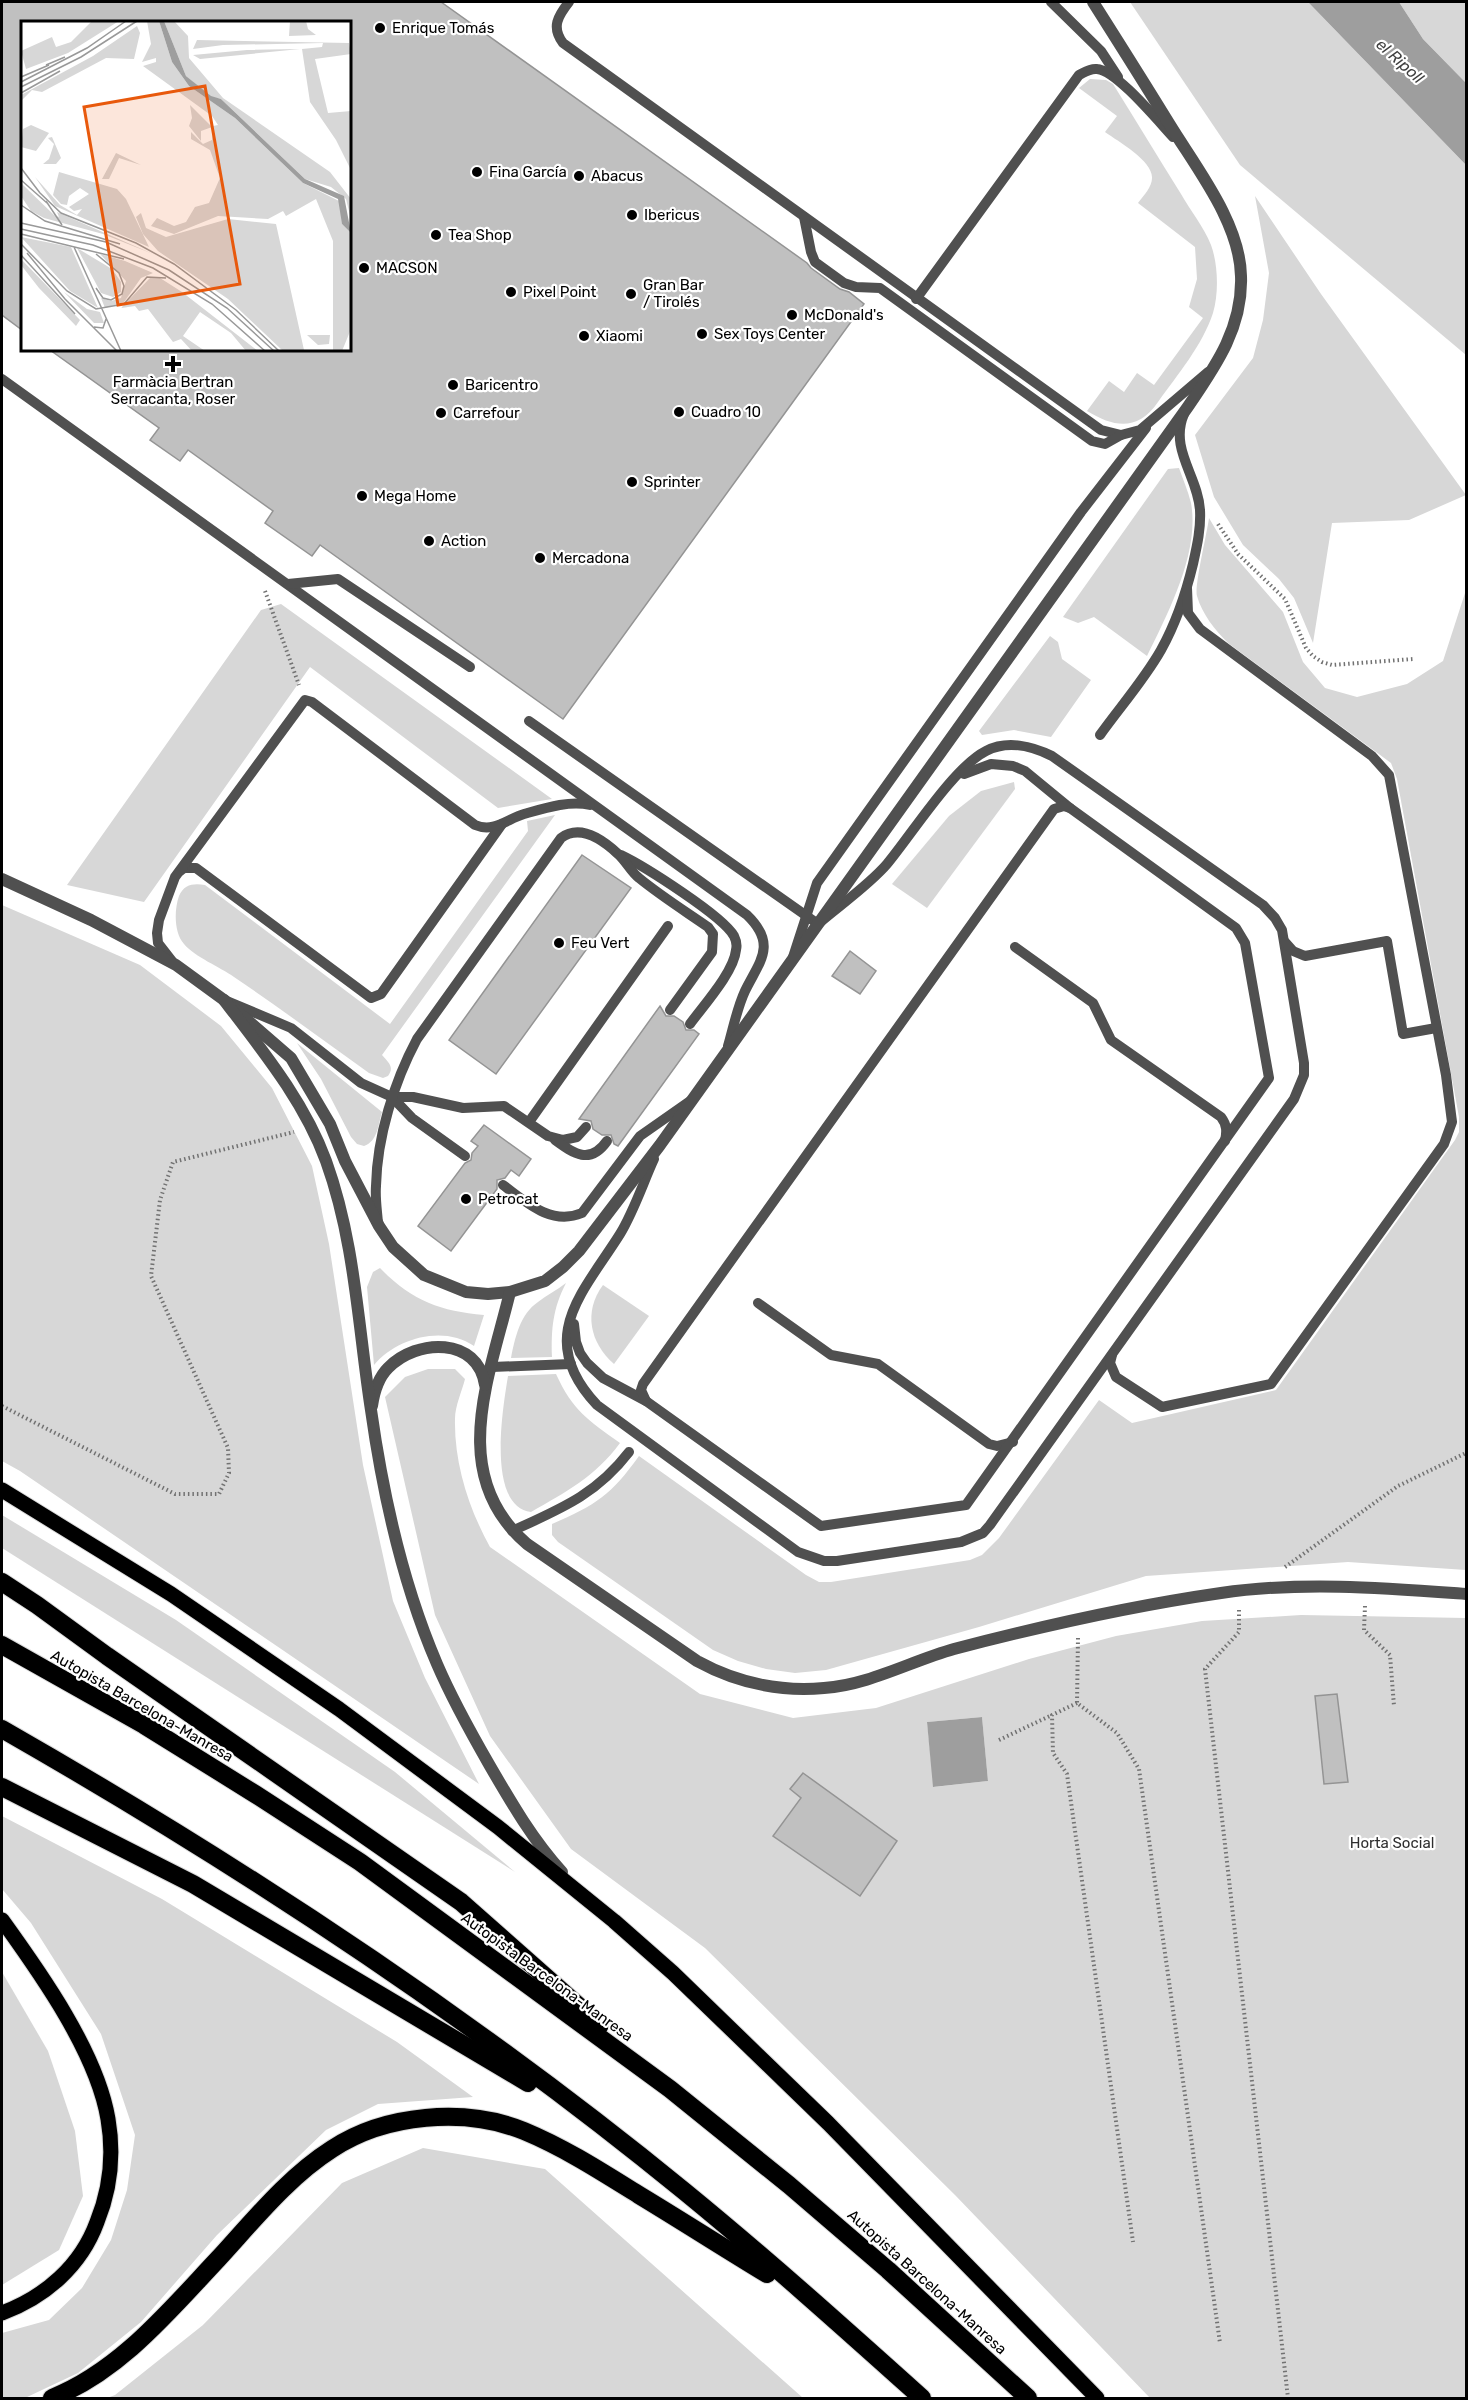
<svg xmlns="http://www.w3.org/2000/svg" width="1468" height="2400" font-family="Rubik,sans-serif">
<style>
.green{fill:#d7d7d7;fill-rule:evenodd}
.water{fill:#9e9e9e}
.building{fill:#c0c0c0;stroke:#949494;stroke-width:1.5}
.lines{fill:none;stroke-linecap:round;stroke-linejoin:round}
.primary-casing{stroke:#dbdbdb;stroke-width:17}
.motorway-casing{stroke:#dbdbdb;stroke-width:20}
.path{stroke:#727272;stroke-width:4;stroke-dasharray:1.5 3;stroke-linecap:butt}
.service{stroke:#505050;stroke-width:10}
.minor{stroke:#505050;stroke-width:12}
.tertiary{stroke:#505050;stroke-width:12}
.primary{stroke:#000;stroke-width:15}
.motorway{stroke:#000;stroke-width:18}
.poi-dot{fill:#000;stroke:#fff;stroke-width:2}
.labels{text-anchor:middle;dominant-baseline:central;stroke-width:4.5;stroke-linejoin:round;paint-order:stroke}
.poi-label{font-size:15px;fill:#000;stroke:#fff;text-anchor:start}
.street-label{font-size:15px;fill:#000;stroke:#fff}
.park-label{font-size:15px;fill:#2e2e2e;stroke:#fff}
.water-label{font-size:16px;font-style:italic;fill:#3f3f3f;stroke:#fff}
.inset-road{fill:none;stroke:#999;stroke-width:1.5}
.view{fill:#e8590c;fill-opacity:0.15;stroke:#e8590c;stroke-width:3}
.inset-edge{fill:none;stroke:#000;stroke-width:3}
</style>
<rect width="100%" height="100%" fill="#fff"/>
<g class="green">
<path d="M1130 2H1308L1466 165V355L1240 165Z"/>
<path d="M1399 2H1466V83L1423 39Z"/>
<path d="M1090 79 1106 80 1113 84C1136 121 1158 157 1181 194 1190 210 1204 227 1211 245 1218 264 1219 293 1213 313 1202 346 1178 374 1158 402 1138 431 1115 428 1087 411L1109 381 1124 392 1137 373 1154 385 1203 318 1189 307 1197 279 1195 247 1138 203C1144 195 1152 187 1152 178 1153 161 1119 142 1105 132L1117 116 1079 88Z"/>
<path d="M1255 196 1321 294 1466 495 1409 520 1332 523 1313 643 1294 598 1279 579 1243 545 1214 497 1195 435 1253 358 1263 320 1269 273Z"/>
<path d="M1179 468C1183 479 1188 491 1191 503 1200 552 1168 613 1147 656L1094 617 1078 623 1063 617 1168 469Z"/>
<path d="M1209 518 1225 545 1283 612 1303 662 1325 688 1357 697 1407 684 1443 661 1466 590V1570L1348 1562 1146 1576 979 1627 826 1670 795 1673 766 1669 738 1661 713 1650 558 1542 552 1535V1524C596 1505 611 1495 639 1456L806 1575 819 1582H831L970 1560 982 1555 999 1538 1099 1400 1132 1423 1276 1390 1455 1140 1459 1132V1117L1397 779 1391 763 1228 643C1215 630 1202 614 1197 596 1194 587 1207 533 1209 518Z"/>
<path d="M281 604 552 799 498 808 310 667 144 902 67 885 261 610Z"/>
<path d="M1050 636 1058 642 1062 659 1091 680 1051 737 1014 730 982 735 979 731Z"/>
<path d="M1014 782 1015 789 927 908 892 884 949 816 981 791Z"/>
<path d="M555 815 382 1055C388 1062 395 1067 388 1076L383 1078 369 1073C324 1041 280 1008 234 977 220 967 195 957 184 944 174 933 174 910 179 896 184 884 194 883 205 885L390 1024 528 831 527 821Z"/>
<path d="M2 905 140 965 221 1026 272 1088 312 1166 329 1244 363 1465 393 1601 425 1678 479 1784 20 1471 2 1461Z"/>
<path d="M297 1043 382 1112C378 1125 378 1141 364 1146L357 1144 351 1137 321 1079Z"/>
<path d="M380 1268C412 1301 440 1311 484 1315L474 1346C443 1325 397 1338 374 1365L367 1287 373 1272Z"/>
<path d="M566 1283C553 1308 551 1329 552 1357L511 1358C515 1338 520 1314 538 1302 547 1295 557 1290 566 1283Z"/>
<path d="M603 1285 649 1316 614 1364C590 1343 583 1312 603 1285Z"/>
<path d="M428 1369H455L465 1379C462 1391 455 1406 455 1419 454 1463 469 1509 490 1547L700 1694 793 1718 876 1708 1029 1659 1116 1636 1202 1621 1301 1615 1466 1618V2398H1150L955 2195 705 1948 571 1849 490 1736 435 1615 385 1397 405 1377ZM982 1717 988 1781 934 1787 927 1722Z"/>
<path d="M556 1374C573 1411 588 1420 620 1443 595 1477 566 1492 531 1512 486 1506 503 1407 508 1376Z"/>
<path d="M2 1515 176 1620 395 1772 515 1872 2 1548Z"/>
<path d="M2 1816 162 1899 397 2042 473 2097 378 2104 326 2130 217 2235 141 2322 78 2373 25 2398H2V2333L49 2320 82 2288 111 2240 127 2190 135 2135 101 2034 31 1923 2 1889Z"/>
<path d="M2 1972 48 2051 75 2131 83 2196 59 2250 2 2285Z"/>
<path d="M423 2148 545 2169 803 2398H107L115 2395 203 2325 342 2183Z"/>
</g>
<g class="water">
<path d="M1308 2H1399L1423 39 1466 83V165Z"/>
<path d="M982 1717 988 1781 933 1787 927 1722Z"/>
</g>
<g class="building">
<path d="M2 2H441L807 263 811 268 840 289 849 292 864 304 563 719 320 545 312 556 265 523 273 511 188 450 180 461 150 440 159 428 50 350H350V22H22V330L2 315Z"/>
<path d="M582 855 631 888 496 1074 449 1040Z"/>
<path d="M850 951 876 971 860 994 832 976Z"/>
<path d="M660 1006 666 1016H674L683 1022 686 1030H694L699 1034 618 1146 614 1144 611 1135H602L593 1129 591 1121 579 1119Z"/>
<path d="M484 1125 531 1159 519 1176 511 1170 505 1178 497 1180V1189L451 1251 418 1226 465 1163 471 1160 472 1153 478 1146 471 1141Z"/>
<path d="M1337 1694 1348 1782 1324 1784 1315 1696Z"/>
<path d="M803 1773 897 1841 860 1896 773 1836 801 1798 790 1789Z"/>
</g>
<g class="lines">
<g class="primary-casing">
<g id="primary">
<path d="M2 1490 171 1594 339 1709 498 1827 614 1921 673 1973 828 2123 1097 2398"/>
<path d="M2 1920C41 1974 97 2053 108 2119 114 2154 110 2190 97 2222 81 2266 45 2297 2 2313"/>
</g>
</g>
<g class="motorway-casing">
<g id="motorway">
<path d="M2 1582 37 1605 107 1656 461 1902 600 2025"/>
<path d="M2 1645 144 1725 255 1794 360 1862 670 2089 789 2185 888 2270 1028 2398"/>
<path d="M2 1729C240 1865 471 2017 684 2191 766 2258 844 2328 922 2398"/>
<path d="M2 1787 193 1884 528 2083"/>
<path d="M52 2398C120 2371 169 2311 218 2259 253 2221 288 2177 332 2149 385 2114 465 2107 524 2131 565 2148 602 2172 639 2195 682 2221 724 2248 767 2274"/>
</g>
</g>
<g class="path">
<path d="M1218 524 1238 554 1285 599 1306 648 1313 656 1322 662 1332 665 1413 659"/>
<path d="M265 591 299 685"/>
<path d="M2 1406 175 1494H219L229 1473 228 1448 151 1276 160 1200 173 1162 294 1132"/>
<path d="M1285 1567 1398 1486 1466 1453"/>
<path d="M1365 1606 1364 1630 1390 1655 1394 1706"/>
<path d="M1239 1610V1632L1205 1669 1288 2398"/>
<path d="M1078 1638 1077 1703 1117 1733 1139 1769 1220 2343"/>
<path d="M1077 1703 1052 1715 1053 1753 1067 1774 1133 2242"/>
<path d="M999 1740 1052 1715"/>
</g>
<g class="service">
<path d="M569 2C558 16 551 27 563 43L1101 430 1121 435 1140 430 1208 372"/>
<path d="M1051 2 1101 51 1118 77"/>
<path d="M804 217 811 252 815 262 844 283 856 287 880 288 1092 441 1105 444 1121 435"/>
<path d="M916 299 1079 75C1085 72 1090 68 1097 69 1116 70 1158 121 1173 137"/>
<path d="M2 379 747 915C778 945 759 962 745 991 737 1008 733 1029 728 1046"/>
<path d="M288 584 338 579 470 667"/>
<path d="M529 721 818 924C840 905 869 885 887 864 912 834 954 767 986 751 1007 740 1032 746 1052 756L1263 905 1275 918 1282 930 1304 1063V1075L1294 1099 990 1525 983 1533 961 1542 837 1561H824L798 1552 597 1405C534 1338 583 1293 620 1234 634 1211 643 1183 654 1159"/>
<path d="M1100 735C1120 707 1144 680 1161 650 1176 623 1186 593 1193 564 1197 546 1201 529 1200 510 1198 476 1169 449 1184 414"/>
<path d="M621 855C644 866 723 916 734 936 736 940 737 946 736 950 734 972 703 1006 690 1024"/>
<path d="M180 871 184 868H196L371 998 381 994 502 824"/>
<path d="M1285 942 1293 951 1305 956 1387 941 1403 1034 1436 1028"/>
<path d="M1015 947 1093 1003 1111 1040 1221 1117C1227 1125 1227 1131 1225 1141"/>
<path d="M793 957 817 883 1081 512 1146 428"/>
<path d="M172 961 158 943 157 933 159 920 175 877 305 700 312 702 475 825C494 833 507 819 524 814 545 808 570 800 590 805"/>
<path d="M227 1001 291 1028 361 1083 392 1097H413L463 1108 504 1106 548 1136 563 1140 577 1137 586 1127"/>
<path d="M392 1097 412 1118 465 1156"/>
<path d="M529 1122 668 926"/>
<path d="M555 1140C574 1154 590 1165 607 1141"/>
<path d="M503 1185C526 1202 551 1226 582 1213L640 1136 690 1101"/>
<path d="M378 1223C377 1210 375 1198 376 1186 377 1137 394 1082 417 1039L561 838C580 824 602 839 618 854 626 861 631 872 639 878 661 896 685 911 708 927L713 934 712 952 670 1010"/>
<path d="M758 1303 831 1355 878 1364 989 1444 997 1446 1013 1442"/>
<path d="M574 1324 576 1342 580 1353 587 1363 603 1378 646 1401 821 1526 966 1505 1269 1078 1245 943 1236 928 1070 808 1025 771 1013 766 991 764 964 774"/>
<path d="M1112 1355 1110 1363 1116 1377 1162 1407 1271 1384 1444 1144 1452 1122 1446 1075 1389 775 1372 756 1200 629 1188 613 1187 588"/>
<path d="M492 1367 571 1364"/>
<path d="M646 1401 641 1390 643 1384 700 1304 1054 809 1064 806 1070 808"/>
<path d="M512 1531C560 1509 596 1495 629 1452"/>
</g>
<g class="minor">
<path d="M2 879 91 920 176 965 224 1000 291 1058 330 1124 345 1161 379 1226 393 1247 424 1275 466 1292 488 1294 510 1292 545 1281 563 1267 579 1251 660 1145 1187 408C1215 367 1243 328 1241 276 1240 223 1197 169 1170 125 1145 84 1119 43 1093 2"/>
<path d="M510 1292C489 1379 447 1475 527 1544L697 1661C737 1683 778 1692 824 1688 869 1685 911 1661 954 1649 1042 1626 1131 1606 1221 1593 1302 1581 1386 1588 1466 1594"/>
<path d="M372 1406C374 1392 378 1378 388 1368 417 1338 478 1337 485 1385"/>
</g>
<path class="tertiary" d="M224 1000C262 1050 304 1101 326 1161 355 1241 358 1326 371 1410 383 1495 403 1585 437 1664 452 1699 471 1733 490 1766 512 1804 533 1840 562 1872"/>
<use href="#primary" class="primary"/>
<use href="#motorway" class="motorway"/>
</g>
<g class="poi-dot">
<circle cx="380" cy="28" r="6"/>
<circle cx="477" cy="172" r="6"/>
<circle cx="579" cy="176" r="6"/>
<circle cx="632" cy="215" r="6"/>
<circle cx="436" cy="235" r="6"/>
<circle cx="364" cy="268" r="6"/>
<circle cx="511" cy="292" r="6"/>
<circle cx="631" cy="294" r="6"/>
<circle cx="792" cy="315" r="6"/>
<circle cx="702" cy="334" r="6"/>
<circle cx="584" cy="336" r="6"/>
<path d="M170 355h6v6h6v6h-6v6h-6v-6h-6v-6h6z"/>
<circle cx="453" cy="385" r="6"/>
<circle cx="679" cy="412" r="6"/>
<circle cx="441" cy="413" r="6"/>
<circle cx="632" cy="482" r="6"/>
<circle cx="362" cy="496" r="6"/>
<circle cx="429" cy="541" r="6"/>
<circle cx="540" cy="558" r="6"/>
<circle cx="559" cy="943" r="6"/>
<circle cx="466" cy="1199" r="6"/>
</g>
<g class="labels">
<g class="poi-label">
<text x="392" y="28">Enrique Tomás</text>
<text x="489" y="172">Fina García</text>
<text x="591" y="176">Abacus</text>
<text x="644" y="215">Ibericus</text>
<text x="448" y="235">Tea Shop</text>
<text x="376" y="268">MACSON</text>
<text x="643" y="285">Gran Bar<tspan x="643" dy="17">/ Tirolés</tspan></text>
<text x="523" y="292">Pixel Point</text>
<text x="804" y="315">McDonald's</text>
<text x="714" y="334">Sex Toys Center</text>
<text x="596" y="336">Xiaomi</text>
<text x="173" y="382" text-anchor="middle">Farmàcia Bertran<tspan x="173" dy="17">Serracanta, Roser</tspan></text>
<text x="465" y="385">Baricentro</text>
<text x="691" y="412">Cuadro 10</text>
<text x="453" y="413">Carrefour</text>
<text x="644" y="482">Sprinter</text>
<text x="374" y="496">Mega Home</text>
<text x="441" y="541">Action</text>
<text x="552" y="558">Mercadona</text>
<text x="571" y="943">Feu Vert</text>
<text x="478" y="1199">Petrocat</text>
</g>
<g class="street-label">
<text transform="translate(142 1706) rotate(30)">Autopista Barcelona-Manresa</text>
<text transform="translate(547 1977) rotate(36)">Autopista Barcelona-Manresa</text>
<text transform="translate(927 2282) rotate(42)">Autopista Barcelona-Manresa</text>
</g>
<g class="park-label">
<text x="1392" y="1843">Horta Social</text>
</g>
<g class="water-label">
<text transform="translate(1400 61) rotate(42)">el Ripoll</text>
</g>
</g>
<g transform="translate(21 21)">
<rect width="330" height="330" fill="#fff"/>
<path d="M71 0H98L47 32 5 48 0 30 31 16 35 26 50 21ZM126 0H138L151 41 168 65 214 97 282 162 320 181 321 203 330 212V308L321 330 312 329V220L295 178 265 195 262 190 247 198 197 195 153 213 130 205 136 197 153 205 165 201 174 186 188 182 199 157 189 129 170 118V111L182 123 191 119 192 105 197 104 191 95 122 45 135 41V37L121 41 130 23ZM143 0H153L167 15 168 37 202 77 309 151 330 178V198L325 178 310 166 284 158 200 78 190 76 165 55ZM269 0H285L287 8 295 14 268 15ZM116 5 119 12 113 38 85 37 21 71 11 69 0 80V74L72 35ZM176 19 328 22 330 33 294 38 307 92 330 90V149L315 119 289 81 281 28 301 26 302 22 202 24 172 28ZM279 28 179 38 172 34 226 29ZM169 84 191 106 180 110V120L168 105 171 97ZM10 104 28 112 15 130 0 126 2 108ZM31 116 40 137 35 143H22L28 138 33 123 27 117ZM95 132 120 144 98 137 88 158H81ZM38 151 96 168 105 178 128 226 34 185 14 156 39 184 56 194 61 188 53 190 48 186 68 173 59 167 48 175 46 184 40 183 32 174ZM0 162 33 194 38 196 36 191 132 233 82 213 23 197 10 190 0 175ZM120 192 125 207 145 216 207 198 255 203 283 329 308 330H262L207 278 137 230 122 213 115 196ZM0 216 50 226 77 287 49 270ZM56 227 91 248 100 261V271L92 276 80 272ZM79 233 104 240 132 252 120 257 103 281 84 287 80 277 90 280 100 277 105 260ZM0 238 59 299 55 305 18 267 0 244ZM129 257H139L161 271 237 330H225L210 312 179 291 162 315 184 330H171L160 318 152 321 127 288 118 290 114 285 100 287ZM43 271 66 288 79 291 83 302H73ZM286 314H309L308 323 297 324Z" fill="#d7d7d7"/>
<path d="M138 0H143L165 55 190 75 200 78 284 158 323 175 330 212 321 203 317 178 282 162 214 97 168 65 151 41Z" fill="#9e9e9e"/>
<path class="inset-road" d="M25 44 44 36M0 56 28 44M0 61 66 27 105 0M0 66 60 36 116 0M0 72 39 50M0 147 19 172M0 159 26 182M19 172 40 192 115 222 153 243 215 289 258 330M25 180 41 204M0 184 24 200 99 223M0 202 85 221 148 249 206 287 253 330M0 208 72 224 132 247 191 283 244 330M0 213 103 238M0 223 46 270 75 288 103 283 126 256 145 257M53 226 100 330M6 232 44 278 96 330M0 234 54 293M75 267 82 277 90 279 101 273 103 265 98 252 75 233M73 306 82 307 85 298"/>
<path class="view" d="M184 65 219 263 97 284 63 86Z"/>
<rect width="330" height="330" class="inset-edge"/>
</g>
<rect width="1468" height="2400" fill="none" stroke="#000000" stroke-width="6"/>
</svg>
